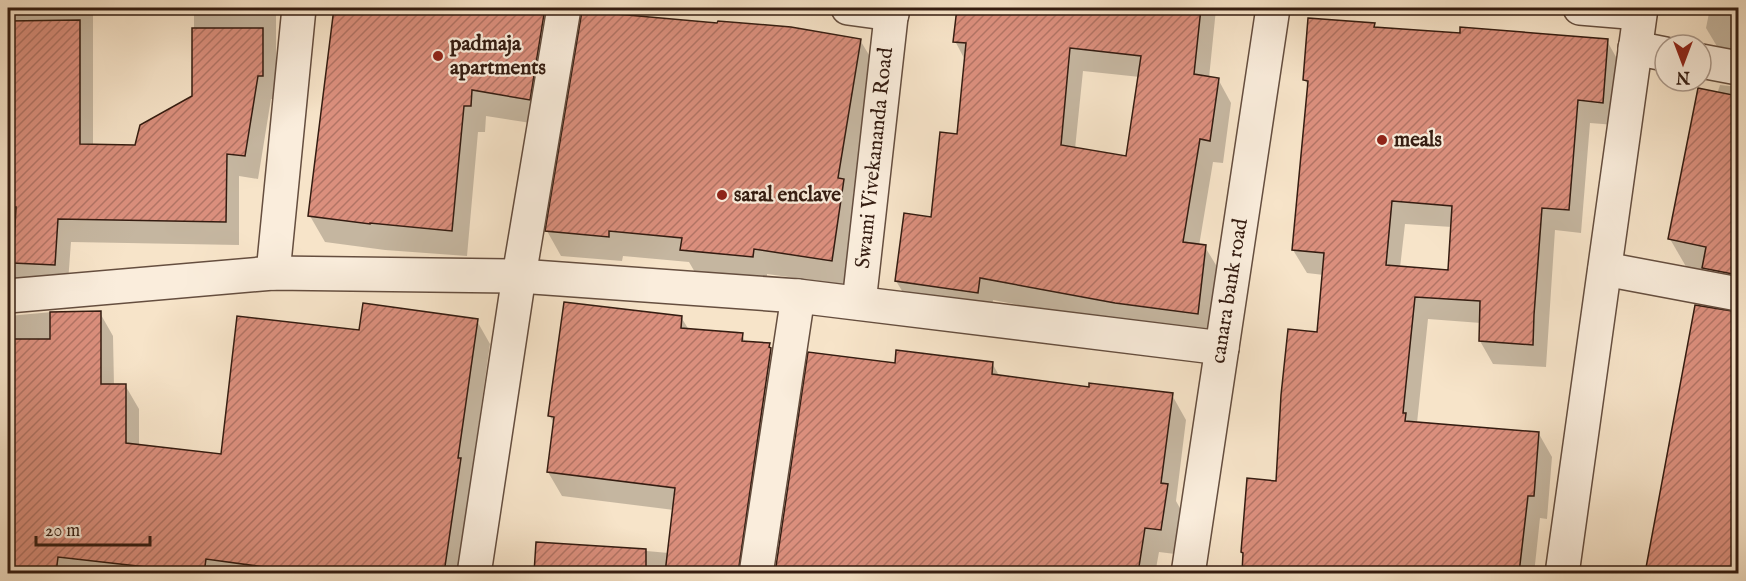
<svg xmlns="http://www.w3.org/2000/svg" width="1746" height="581" font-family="'IM FELL English',serif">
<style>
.shadow{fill:#0003;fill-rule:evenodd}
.building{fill:url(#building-hatch);stroke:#341c11;stroke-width:1.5;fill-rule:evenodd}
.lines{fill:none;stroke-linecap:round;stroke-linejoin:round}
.minor-casing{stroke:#654e3f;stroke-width:36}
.tertiary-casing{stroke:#654e3f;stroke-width:36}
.minor{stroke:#faeddc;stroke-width:33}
.tertiary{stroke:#faeddc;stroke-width:33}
.poi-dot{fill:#8f2418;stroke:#faeddc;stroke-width:2}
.labels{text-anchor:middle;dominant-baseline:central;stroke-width:4.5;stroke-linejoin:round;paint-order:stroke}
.poi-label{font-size:21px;font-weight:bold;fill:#341c11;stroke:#faeddc;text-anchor:start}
.street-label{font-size:21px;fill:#341c11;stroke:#faeddc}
</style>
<defs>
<pattern id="building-hatch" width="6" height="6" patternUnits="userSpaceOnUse" patternTransform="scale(1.5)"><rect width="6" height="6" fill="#db8f7d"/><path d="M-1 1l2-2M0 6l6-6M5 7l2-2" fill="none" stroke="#b27465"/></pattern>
</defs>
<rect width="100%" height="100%" fill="#f7e4c9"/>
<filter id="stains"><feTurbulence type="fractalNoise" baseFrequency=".00333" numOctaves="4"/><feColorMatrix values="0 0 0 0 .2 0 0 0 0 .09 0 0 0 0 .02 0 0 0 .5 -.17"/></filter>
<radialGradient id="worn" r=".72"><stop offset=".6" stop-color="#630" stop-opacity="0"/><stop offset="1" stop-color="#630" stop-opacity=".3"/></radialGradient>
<g class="shadow">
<path d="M8 8H93V145L136 146 194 97V8H276V99H271L258 179 239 176V245L71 242 67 296 8 308Z"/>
<path d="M335 8H545L560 32 544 125 486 116 485 132H478L467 256 385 250 325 242 310 216Z"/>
<path d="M956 8H1241L1240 11 1216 9 1209 78 1218 79 1231 103 1223 163 1213 162 1199 246 1205 247 1219 270 1211 336 1129 326 993 300 991 315 910 304 896 281 932 218 958 136 965 60 955 41ZM1083 71 1140 77 1127 158 1075 149Z"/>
<path d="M1710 8H1738V66L1724 58 1706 28Z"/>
<path d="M584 13 860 40 875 65 853 197 858 206 846 285 767 274V281L696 274 689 262 623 256 622 261 561 256 547 231Z"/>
<path d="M1374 24 1376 28 1461 35 1607 41 1620 64 1615 125 1590 123 1581 233 1555 230 1546 367 1493 364 1480 341 1481 323 1428 319 1417 423 1539 434 1552 457 1547 519 1540 518 1534 574H1244L1245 556 1242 552 1278 483 1319 334 1324 275 1307 273 1293 250 1309 88 1305 80ZM1405 224 1452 227 1449 272 1400 268Z"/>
<path d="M1720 85 1738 87V302L1688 270 1670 239Z"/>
<path d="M1696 307 1738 314V574H1646Z"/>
<path d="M52 312 100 313 113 336 114 386 125 385 139 409V446L222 456 360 332 477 321 490 344 471 478 474 483 461 574H8V316Z"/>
<path d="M681 317 689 330 742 335 746 343 769 345 783 369 741 574 735 564 732 565 737 574H536L537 544 601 547 669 553 674 510 562 496 548 472 554 424 550 416Z"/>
<path d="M810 354 896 364 992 363 1000 377 1090 389 1172 395 1186 420 1176 501 1181 510 1175 554 1159 552 1155 574H777Z"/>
</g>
<g class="building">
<path d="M334 8H545L530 100 472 90 471 106H464L452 231 370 223V224L308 216Z"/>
<path d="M957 8H1201L1194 74 1219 78 1210 141 1200 139 1183 242 1206 245 1198 314 1115 303 980 278 978 293 895 281 904 213 931 217 940 132 957 134 966 43 953 42ZM1070 48 1141 56 1126 156 1061 145Z"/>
<path d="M582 11 717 23 718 21 791 27 861 39 838 178 844 179 832 261 754 249 753 257 680 250 682 238 609 231V237L545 231Z"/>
<path d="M1308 18 1375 23 1374 27 1460 33V27L1608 39 1603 103 1578 100 1569 210 1542 208 1534 315 1533 345 1479 341 1480 301 1415 297 1403 413H1406L1405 421 1539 432 1534 496H1528L1519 573H1242L1243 553 1241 552 1247 478 1276 481 1281 395 1288 329 1317 332 1324 253 1292 250 1308 81 1303 80ZM1392 201 1452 206 1448 270 1386 265Z"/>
<path d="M80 20V144L135 145 140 125 192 96V28H263V76H258L245 156 227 154 226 222 58 219 55 265 13 263 16 207H8V21Z"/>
<path d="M1698 88 1738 96V275L1702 268 1706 247 1668 239Z"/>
<path d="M564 302 682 316 681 328 743 333 742 341 770 343 769 347 771 348 738 573H665L675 488 547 472 554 417 548 416Z"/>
<path d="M363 303 478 319 458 458H461L444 573H285L286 570 206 559 204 573H146V567L58 557 56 573H33L8 570V339H50V312L101 311V384H126V443L221 454 237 316 359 330Z"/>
<path d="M1695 305 1738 312V573H1645Z"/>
<path d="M896 350 993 362 992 374 1089 387V383L1173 393 1161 483 1168 484 1161 530 1145 528 1138 573H775L808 352 895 363Z"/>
<path d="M536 542 646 549V573H534Z"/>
</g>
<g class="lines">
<g class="minor-casing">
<g id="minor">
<path d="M848 8 892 14"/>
<path d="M1580 8 1640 13"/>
<path d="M1635 48 1665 54"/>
<path d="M1701 61 1738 68"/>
<path d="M1605 269 1738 294"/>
<path d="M273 273 299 8"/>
<path d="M8 296 273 273 519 276 798 296 1222 348"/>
<path d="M859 303 892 8"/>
<path d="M474 574 519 276 564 8"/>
<path d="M756 574 798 296"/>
<path d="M1562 574 1641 8"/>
</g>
</g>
<g class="tertiary-casing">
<path id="tertiary" d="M1188 574 1273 8"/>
</g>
<use href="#minor" class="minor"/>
<use href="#tertiary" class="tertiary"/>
</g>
<g class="poi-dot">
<circle cx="438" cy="56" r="6"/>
<circle cx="1382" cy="140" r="6"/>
<circle cx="722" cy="195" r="6"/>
</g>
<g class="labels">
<g class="poi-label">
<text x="450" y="44">padmaja<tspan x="450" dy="24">apartments</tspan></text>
<text x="1394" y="140">meals</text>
<text x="734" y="195">saral enclave</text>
</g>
<g class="street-label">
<text transform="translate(875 158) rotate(-84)">Swami Vivekananda Road</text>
<text transform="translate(1230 291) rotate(-81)">canara bank road</text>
</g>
</g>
<rect width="1746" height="581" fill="none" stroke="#f7e4c9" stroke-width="30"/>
<rect x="9" y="9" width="1728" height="563" fill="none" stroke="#341c11" stroke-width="3"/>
<rect x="15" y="15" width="1716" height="551" fill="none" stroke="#341c11" stroke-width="1.5"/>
<g transform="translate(1683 63) rotate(180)"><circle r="28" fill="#faeddc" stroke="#ab998b" stroke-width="1.5"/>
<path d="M0-4.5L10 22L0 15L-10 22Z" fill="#8f2418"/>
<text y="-9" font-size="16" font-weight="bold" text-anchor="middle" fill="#341c11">N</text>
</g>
<path d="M36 536v9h114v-9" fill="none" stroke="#341c11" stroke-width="3"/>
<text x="45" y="536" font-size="18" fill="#341c11" stroke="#faeddc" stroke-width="4.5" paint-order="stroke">20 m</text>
<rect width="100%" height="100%" filter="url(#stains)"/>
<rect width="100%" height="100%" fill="url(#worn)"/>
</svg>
